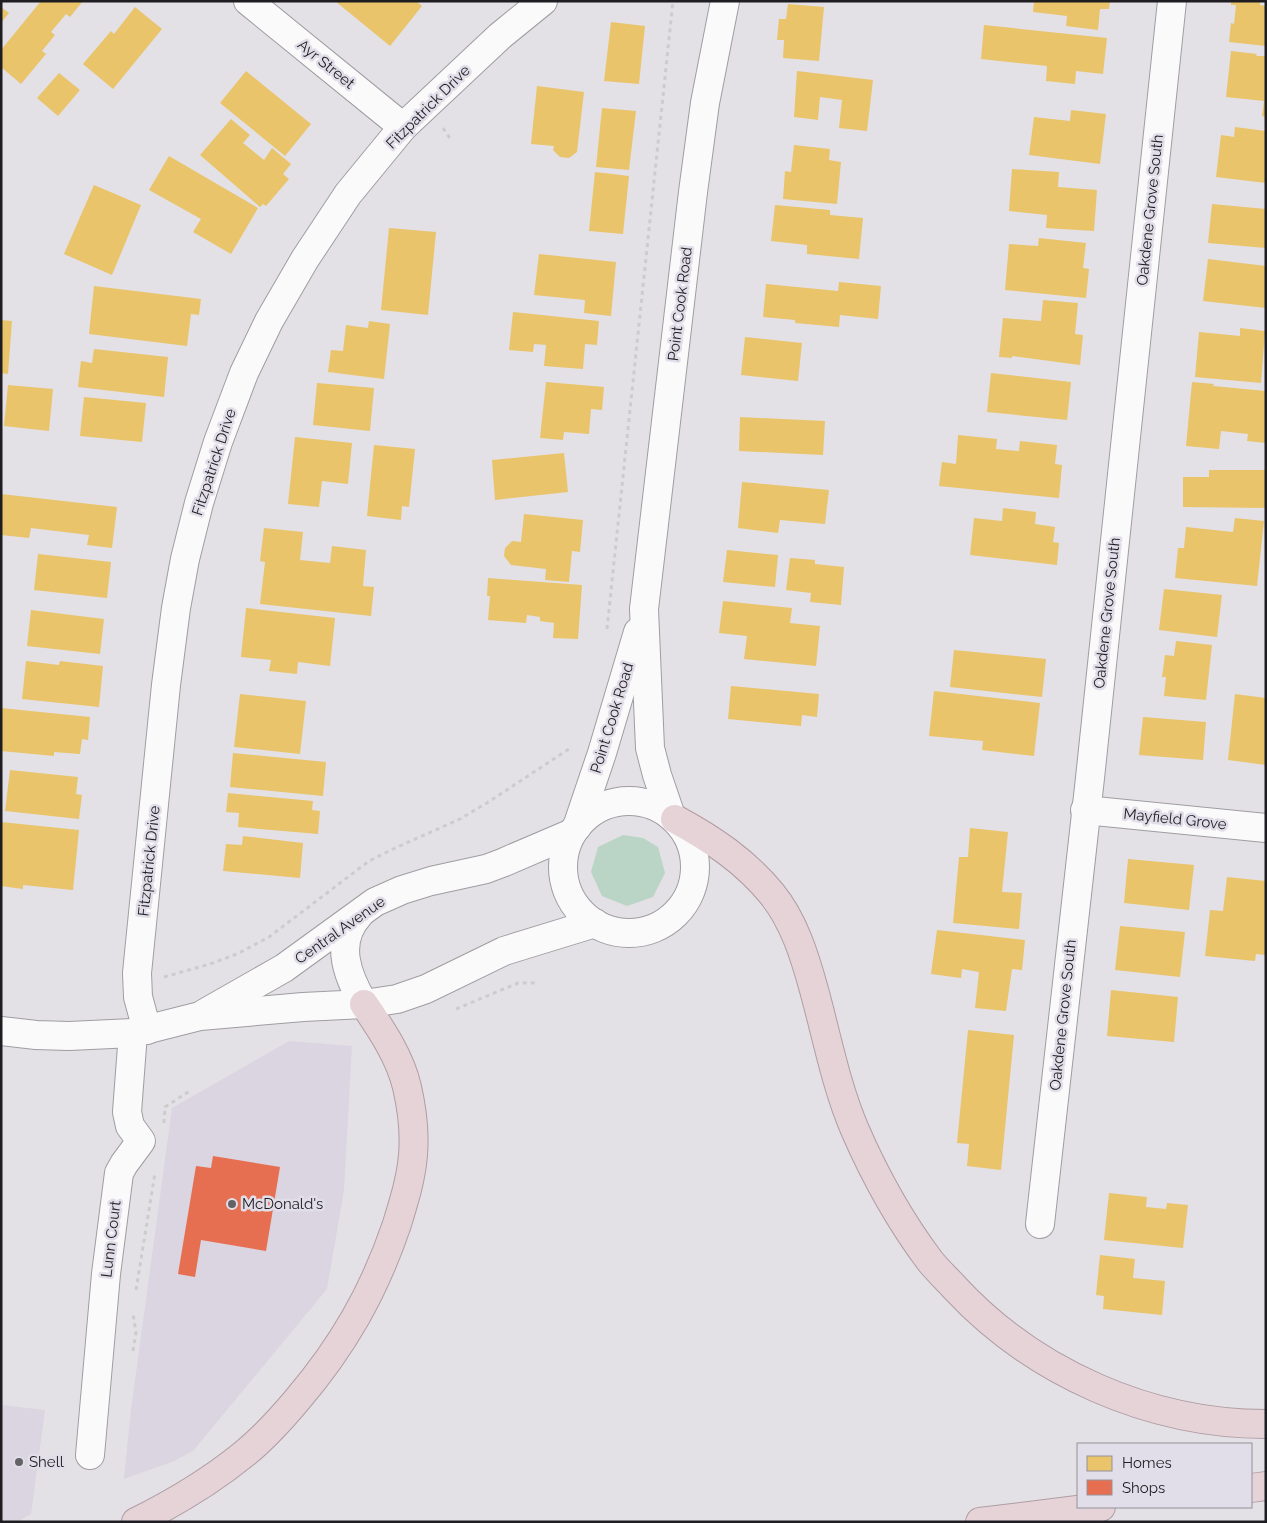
<svg xmlns="http://www.w3.org/2000/svg" width="1267" height="1523" font-family="Raleway,sans-serif">
<style>
.built{fill:#dad5e1}
.green{fill:#bad4c6}
.homes{fill:#e9c46a}
.shops{fill:#e76f51}
.lines{fill:none;stroke-linecap:round;stroke-linejoin:round}
.minor-casing{stroke:#9f9da1;stroke-width:30}
.secondary-casing{stroke:#9f9da1;stroke-width:30}
.motorway-casing{stroke:#af9da3;stroke-width:30}
.path{stroke:#cdcccd;stroke-width:3;stroke-dasharray:4 4;stroke-linecap:butt}
.minor{stroke:#fbfafb;stroke-width:28}
.secondary{stroke:#fbfafb;stroke-width:28}
.motorway{stroke:#e5d3d8;stroke-width:28}
.poi-dot{fill:#636266;stroke:#e2dee9;stroke-width:2}
.labels{text-anchor:middle;dominant-baseline:central;stroke-width:5;stroke-linejoin:round;paint-order:stroke}
.street-label{font-size:15px;fill:#1e1d21;stroke:#e2dee9}
.poi-label{font-size:15px;fill:#1e1d21;stroke:#e2dee9;text-anchor:start}
</style>
<rect width="100%" height="100%" fill="#e3e1e6"/>
<g class="built">
<path d="M289 1041 352 1046 344 1190 327 1289 193 1451 172 1462 124 1479 131 1410 172 1108Z"/>
<path d="M1 1405 45 1410 31 1514 17 1522H1Z"/>
</g>
<path class="green" d="M623 835 643 838 658 847 665 873 653 897 627 906 602 896 591 872 598 847Z"/>
<g class="homes">
<path d="M41 1H83L70 17 66 14 51 32 55 35 42 51 46 54 21 84 1 67V50Z"/>
<path d="M335 1H416L422 6 390 46Z"/>
<path d="M1034 1H1110L1109 9H1100L1098 30 1066 26 1067 16 1033 12Z"/>
<path d="M1231 1H1260V5L1266 6V46L1229 42 1231 23 1234 24 1236 5H1231Z"/>
<path d="M788 4 824 7 819 61 783 58 784 40H777L779 19H786Z"/>
<path d="M1 7 9 13 1 23Z"/>
<path d="M135 7 162 29 113 89 83 64 111 31 114 34Z"/>
<path d="M611 22 645 26 639 84 604 81Z"/>
<path d="M984 25 1107 38 1103 74 1076 71 1075 84 1046 81 1047 66 981 59Z"/>
<path d="M1231 51 1257 54 1256 56H1266V117L1262 116 1264 101 1226 97Z"/>
<path d="M246 71 311 124 285 156 220 103Z"/>
<path d="M797 71 873 80 867 131 839 128 842 100 820 97 818 120 794 117Z"/>
<path d="M59 73 80 90 58 116 37 98Z"/>
<path d="M537 86 584 92 577 152 569 158 560 157 553 150 554 146 531 144Z"/>
<path d="M602 108 636 111 629 170 596 167Z"/>
<path d="M1071 110 1106 114 1100 164 1029 155 1034 117 1070 121Z"/>
<path d="M231 119 250 135 243 143 264 160 272 148 291 164 283 174 289 179 266 206 263 204 260 207 200 155Z"/>
<path d="M1235 127 1266 131V183L1216 177 1221 135 1234 137Z"/>
<path d="M794 145 830 149 829 160 841 162 837 204 783 199 785 171 791 172Z"/>
<path d="M169 156 258 208 231 254 193 232 201 219 149 190Z"/>
<path d="M1012 169 1059 172 1058 187 1097 190 1094 231 1046 228 1047 215 1009 211Z"/>
<path d="M595 172 629 176 623 234 589 231Z"/>
<path d="M94 185 141 205 112 275 64 254Z"/>
<path d="M1212 204 1266 209V248L1208 243Z"/>
<path d="M775 205 830 210V215L863 218 859 259 807 254V245L771 241Z"/>
<path d="M389 228 436 232 428 315 381 310Z"/>
<path d="M1039 238 1086 243 1083 268 1089 269 1086 298 1005 290 1009 244 1038 246Z"/>
<path d="M539 254 616 262 611 316 584 313 585 300 534 295Z"/>
<path d="M1208 259 1266 266V308L1203 301Z"/>
<path d="M839 282 881 286 878 319 840 315 839 327 795 323V320L763 317 766 284 838 291Z"/>
<path d="M94 286 201 299 199 315 191 314 187 346 89 334Z"/>
<path d="M1043 300 1078 303 1075 334 1083 335 1080 365 1012 356V358L999 357 1003 318 1041 321Z"/>
<path d="M513 312 599 321 597 345 585 344 583 369 544 366 546 345 534 344 533 352 509 350Z"/>
<path d="M1 320 12 321 8 374 1 373Z"/>
<path d="M369 321 390 324 384 379 328 372 331 350 343 351 346 325 368 328Z"/>
<path d="M1240 328 1265 331 1261 383 1195 377 1199 332 1240 336Z"/>
<path d="M745 337 802 343 798 381 741 375Z"/>
<path d="M94 349 168 357 164 397 78 387 81 361 92 363Z"/>
<path d="M991 373 1071 382 1067 420 987 412Z"/>
<path d="M546 382 604 387 602 410 591 409 589 434 564 432 563 440 540 438Z"/>
<path d="M1192 382 1214 384 1213 386 1266 391V443L1247 441 1248 434 1221 431 1219 449 1186 446Z"/>
<path d="M317 383 374 388 370 431 313 425Z"/>
<path d="M8 385 53 389 49 431 4 426Z"/>
<path d="M84 397 146 403 142 442 80 436Z"/>
<path d="M740 417 825 421 823 455 739 451Z"/>
<path d="M958 435 997 439 996 449 1019 451 1020 441 1057 445 1055 464 1062 465 1059 498 939 486 942 462 956 464Z"/>
<path d="M295 437 352 443 348 484 322 481 319 507 288 504Z"/>
<path d="M374 445 415 449 409 507 402 506 401 520 367 516Z"/>
<path d="M564 453 568 492 495 500 492 460Z"/>
<path d="M1209 470H1266V508L1183 507V477H1209Z"/>
<path d="M742 482 829 490 825 524 780 520 778 533 738 528Z"/>
<path d="M1 494 117 507 112 548 87 545 89 535 31 528 29 538 1 535Z"/>
<path d="M1003 508 1036 512 1035 524 1055 527 1053 542 1059 543 1057 565 970 555 974 518 1002 521Z"/>
<path d="M524 514 583 520 580 552 572 551 569 582 545 580 546 569 511 565 504 556 505 548 512 541 521 542Z"/>
<path d="M1235 518 1264 521 1257 586 1175 578 1178 548H1184L1186 527 1233 532Z"/>
<path d="M264 528 303 532 300 560 330 563 332 546 366 550 363 586 374 587 371 616 260 604 265 562 260 561Z"/>
<path d="M727 550 778 555 775 587 723 582Z"/>
<path d="M38 554 111 562 107 598 34 590Z"/>
<path d="M790 558 815 560V564L844 567 841 605 810 602 811 593 786 590Z"/>
<path d="M488 578 582 585 578 639 553 638 554 623 540 621V617L527 615 526 623 488 620 490 596H487Z"/>
<path d="M1164 589 1222 595 1217 637 1159 630Z"/>
<path d="M723 601 792 608 790 623 820 626 816 666 744 659 747 636 719 633Z"/>
<path d="M246 608 335 618 330 666 298 662 297 674 269 671 271 660 241 657Z"/>
<path d="M31 610 104 619 100 654 27 646Z"/>
<path d="M1176 641 1212 645 1206 700 1164 696 1166 677H1162L1165 655 1174 656Z"/>
<path d="M954 650 1046 659 1042 697 950 687Z"/>
<path d="M26 661 59 665 60 661 103 666 99 707 22 699Z"/>
<path d="M731 686 819 694 817 717 802 715 801 726 728 719Z"/>
<path d="M934 691 1040 703 1034 756 982 750 983 741 929 736Z"/>
<path d="M240 694 306 701 300 754 234 747Z"/>
<path d="M1235 694 1266 698V765L1228 760Z"/>
<path d="M1 708 90 717 88 740 82 739 80 754 54 752V756L1 751Z"/>
<path d="M1143 717 1206 722 1203 760 1139 755Z"/>
<path d="M233 753 326 762 323 796 230 787Z"/>
<path d="M10 770 78 777 76 794 82 795 79 819 5 811Z"/>
<path d="M228 793 313 801 312 810 320 811 318 834 238 827 239 813 226 812Z"/>
<path d="M1 822 79 830 73 890 23 885V889L1 886Z"/>
<path d="M970 828 1008 832 1002 892 1022 893 1019 929 953 923 959 857H968Z"/>
<path d="M243 836 303 843 300 878 223 871 226 844 242 845Z"/>
<path d="M1128 859 1194 865 1189 910 1124 903Z"/>
<path d="M1227 877 1266 881V955L1256 954 1255 961 1205 956 1210 910 1223 911Z"/>
<path d="M1120 926 1185 932 1180 977 1115 970Z"/>
<path d="M937 930 1025 940 1022 970 1012 969 1006 1011 975 1008 979 972 962 969 961 978 931 974Z"/>
<path d="M1111 990 1178 997 1174 1042 1107 1036Z"/>
<path d="M968 1030 1014 1035 1001 1170 967 1166 969 1144 957 1143Z"/>
<path d="M1109 1193 1147 1197 1146 1207 1166 1209 1167 1203 1188 1205 1183 1248 1104 1240Z"/>
<path d="M1100 1255 1135 1259 1133 1278 1165 1281 1162 1315 1103 1309 1104 1296 1096 1295Z"/>
</g>
<path class="shops" d="M213 1156 280 1167 266 1251 201 1240 195 1277 178 1274 196 1166 211 1168Z"/>
<g class="lines">
<g class="minor-casing">
<g id="minor">
<path d="M248 1 403 127"/>
<path d="M1085 810 1266 828"/>
<path d="M147 1030 138 997 137 973 166 685 176 608 185 559 199 503 218 442 244 373 269 321 305 259 348 194 403 127 500 36 543 1"/>
<path d="M1040 1224 1090 778 1172 1"/>
<path d="M90 1455 106 1274 119 1173 124 1164 141 1141 130 1126 127 1112 133 1033"/>
</g>
</g>
<g class="secondary-casing">
<g id="secondary">
<circle cx="629" cy="867" r="66"/>
<path d="M671 816 657 775 650 748 644 609 693 192 705 103 725 1"/>
<path d="M577 827 602 753 638 632"/>
<path d="M359 915C334 942 347 976 364 1004"/>
<path d="M205 1013 284 968 375 902 402 890 431 881 486 869 502 863 572 833"/>
<path d="M1 1031 36 1035 69 1036 133 1033 200 1016 303 1007 364 1004 397 999 426 989 504 951 595 923"/>
</g>
</g>
<g class="motorway-casing">
<g id="motorway">
<path d="M675 819C712 839 745 861 772 894 794 921 805 957 814 990 827 1037 836 1086 855 1130 875 1176 900 1221 930 1261 938 1271 947 1279 955 1288 1034 1373 1150 1424 1266 1424"/>
<path d="M1251 1488 1266 1486"/>
<path d="M136 1522C174 1503 211 1481 244 1454 264 1438 281 1419 297 1400 343 1346 374 1292 397 1224 404 1201 411 1179 413 1155 415 1132 412 1109 407 1087 400 1057 381 1029 364 1004"/>
<path d="M980 1522 1101 1507"/>
</g>
</g>
<g class="path">
<path d="M443 128 451 140"/>
<path d="M607 629 673 1"/>
<path d="M164 977 210 964 237 954 269 937 369 861 393 849 460 819 490 801 572 747"/>
<path d="M456 1009 518 983H535"/>
<path d="M164 1123 165 1107 191 1090"/>
<path d="M136 1290 155 1173"/>
<path d="M133 1351 136 1332 133 1314"/>
</g>
<use href="#minor" class="minor"/>
<use href="#secondary" class="secondary"/>
<use href="#motorway" class="motorway"/>
</g>
<g class="poi-dot">
<circle cx="232" cy="1204" r="5"/>
<circle cx="19" cy="1462" r="5"/>
</g>
<g class="labels">
<g class="street-label">
<text transform="translate(326 64) rotate(39)">Ayr Street</text>
<text transform="translate(428 107) rotate(-45)">Fitzpatrick Drive</text>
<text transform="translate(1150 210) rotate(-84)">Oakdene Grove South</text>
<text transform="translate(680 304) rotate(-83)">Point Cook Road</text>
<text transform="translate(214 462) rotate(-72)">Fitzpatrick Drive</text>
<text transform="translate(1107 613) rotate(-84)">Oakdene Grove South</text>
<text transform="translate(612 718) rotate(-73)">Point Cook Road</text>
<text transform="translate(1175 819) rotate(6)">Mayfield Grove</text>
<text transform="translate(149 861) rotate(-84)">Fitzpatrick Drive</text>
<text transform="translate(340 930) rotate(-35)">Central Avenue</text>
<text transform="translate(1063 1015) rotate(-84)">Oakdene Grove South</text>
<text transform="translate(111 1239) rotate(-83)">Lunn Court</text>
</g>
<g class="poi-label">
<text x="242" y="1204">McDonald's</text>
<text x="29" y="1462">Shell</text>
</g>
</g>
<rect width="1267" height="1523" fill="none" stroke="#1e1d21" stroke-width="5"/>
<rect x="1077" y="1443" width="175" height="65" fill="#e2dee9" stroke="#949199"/>
<rect x="1087" y="1456" width="25" height="15" fill="#e9c46a" stroke="#949199"/>
<text x="1122" y="1468" font-size="15" fill="#1e1d21">Homes</text>
<rect x="1087" y="1480" width="25" height="15" fill="#e76f51" stroke="#949199"/>
<text x="1122" y="1493" font-size="15" fill="#1e1d21">Shops</text>
</svg>
